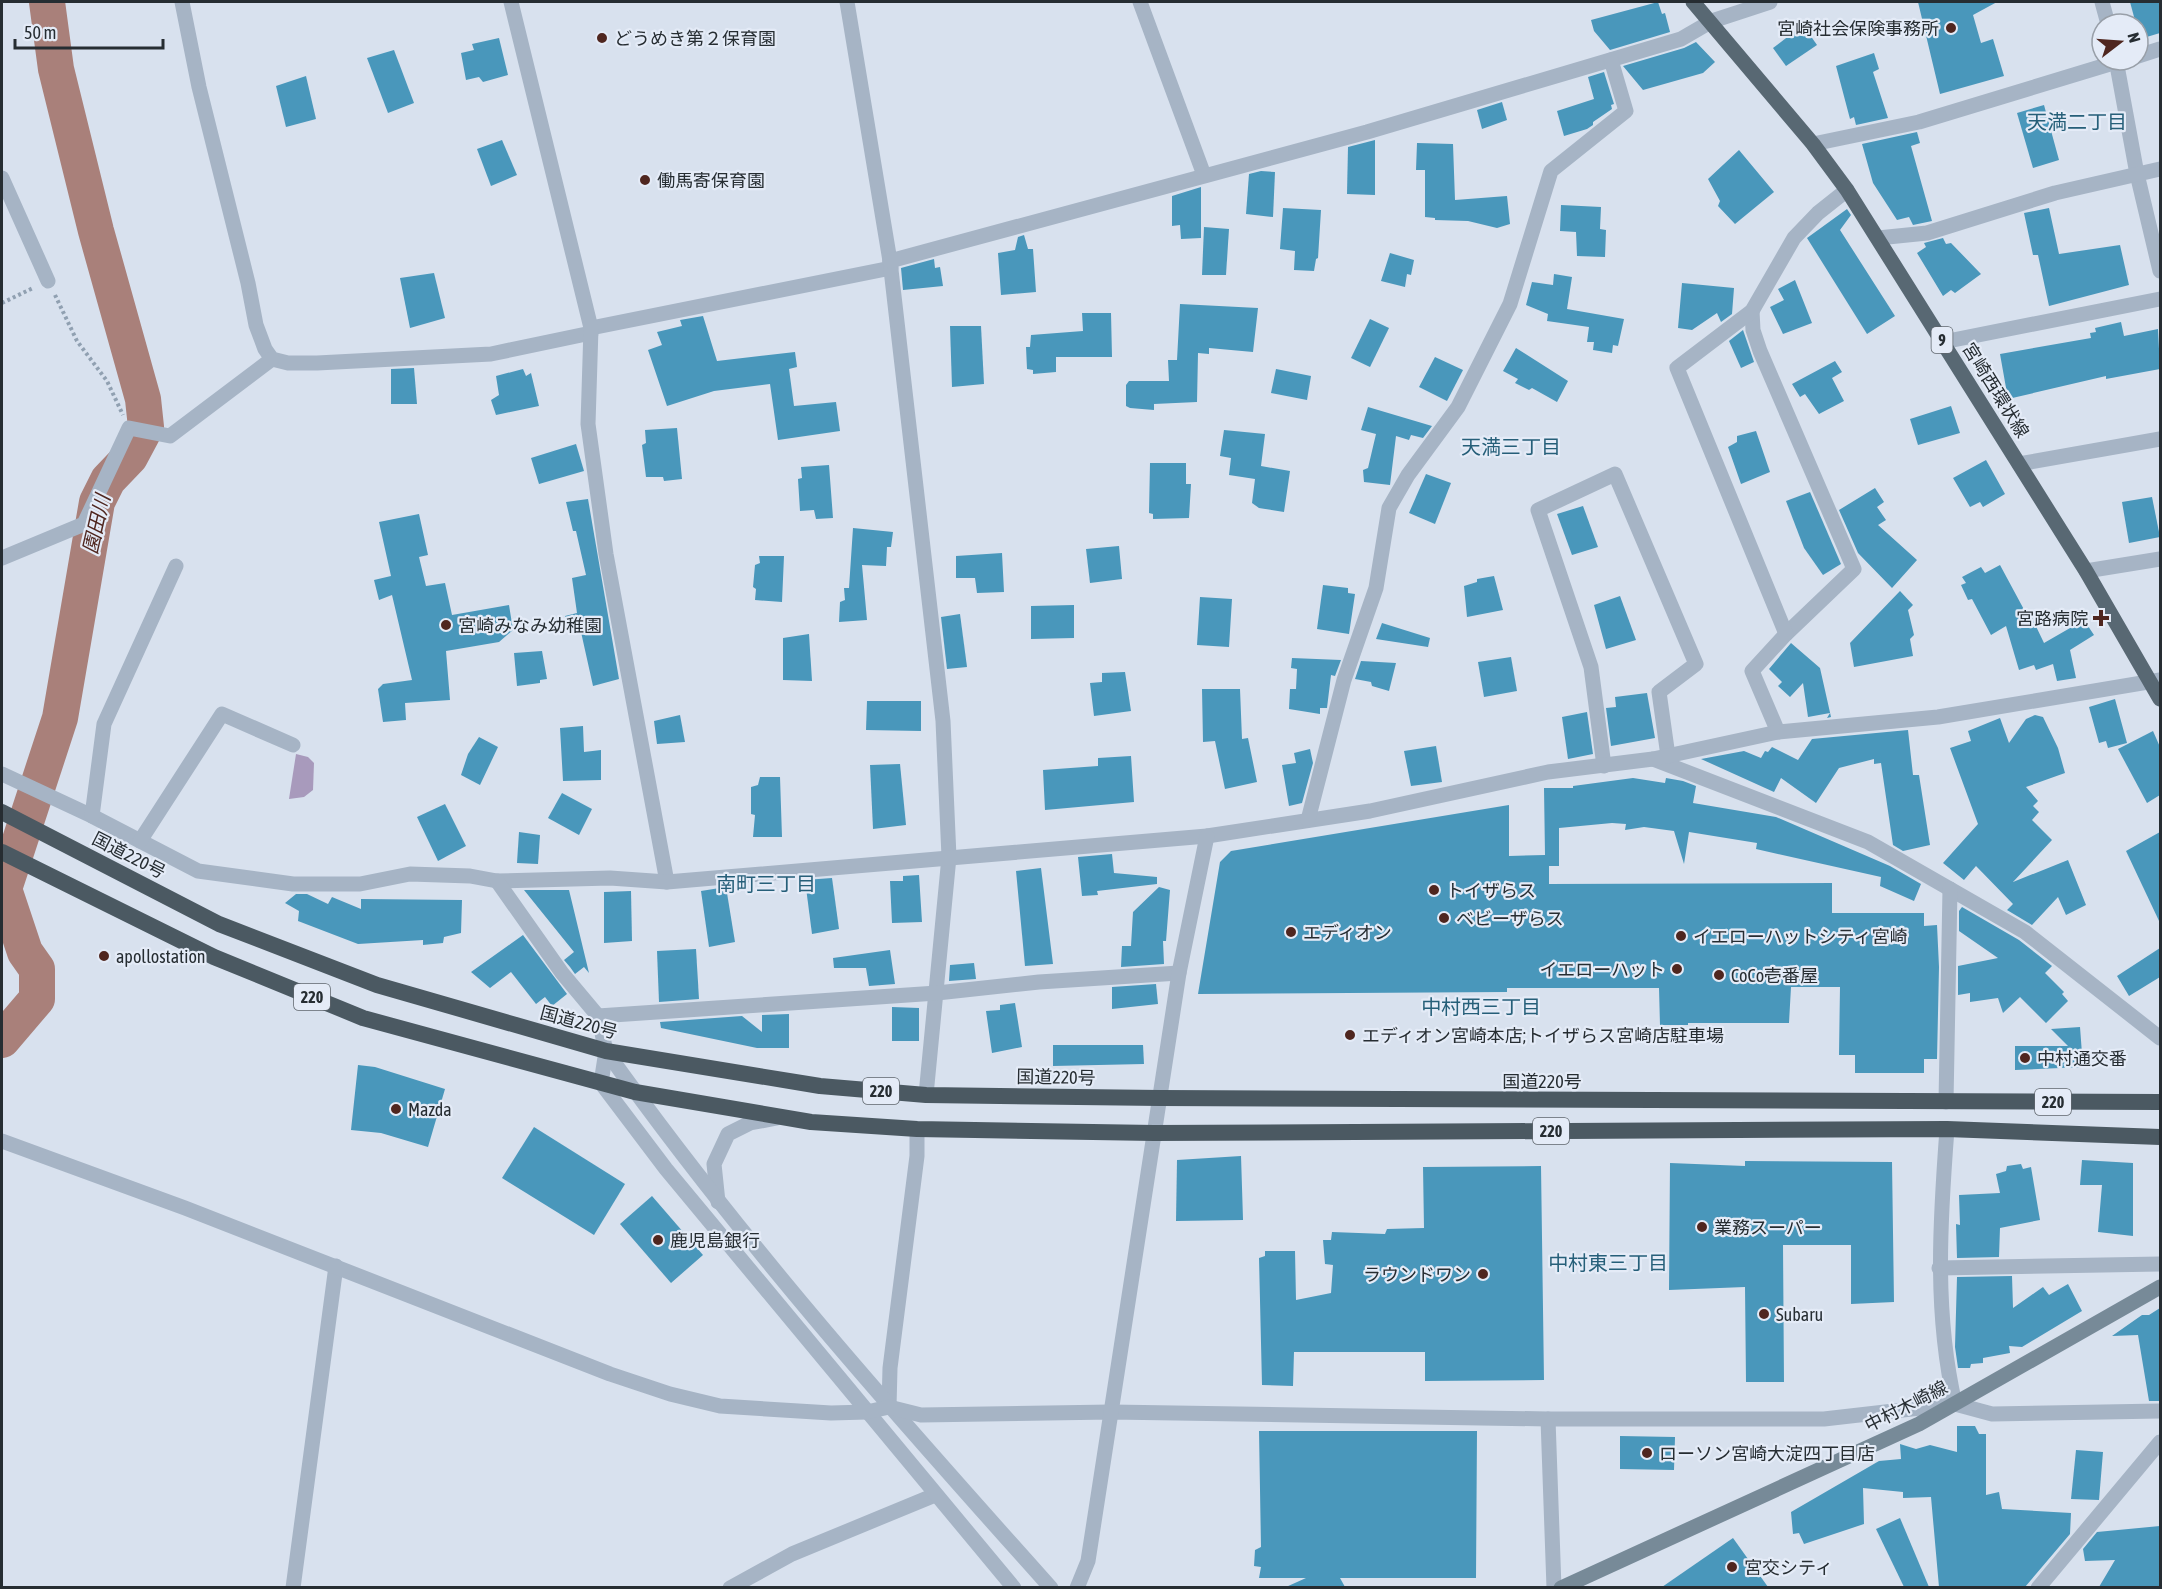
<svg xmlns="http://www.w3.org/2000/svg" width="2162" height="1589" font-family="'Asap Condensed','Noto Sans JP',sans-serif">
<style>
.green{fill:#a89abc}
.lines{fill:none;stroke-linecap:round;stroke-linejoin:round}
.river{stroke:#a9807a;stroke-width:36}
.building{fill:#4997bb}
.path{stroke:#90a0b1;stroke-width:4;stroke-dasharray:3 3;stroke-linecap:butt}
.minor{stroke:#a6b4c5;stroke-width:15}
.tertiary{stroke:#a6b4c5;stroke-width:15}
.secondary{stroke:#778a98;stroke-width:15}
.primary{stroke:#586873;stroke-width:15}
.trunk{stroke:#4b5962;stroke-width:16}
.poi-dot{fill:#4f261f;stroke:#e4ebf7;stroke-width:2}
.labels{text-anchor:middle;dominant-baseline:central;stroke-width:4.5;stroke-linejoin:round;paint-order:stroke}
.shield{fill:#e4ebf7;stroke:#5f666d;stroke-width:1.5}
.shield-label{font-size:16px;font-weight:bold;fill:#262d32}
.poi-label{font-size:18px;fill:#262d32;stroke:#e4ebf7;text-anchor:start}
.street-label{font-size:18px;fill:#262d32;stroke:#e4ebf7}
.neighbourhood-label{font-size:20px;fill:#265f79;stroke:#e4ebf7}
.water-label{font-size:20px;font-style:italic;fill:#4f261f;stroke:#e4ebf7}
</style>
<rect width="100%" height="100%" fill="#d8e1ee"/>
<path class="green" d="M296 754 308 757 314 763 313 790 304 797 289 799Z"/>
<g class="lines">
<path class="river" d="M2 1040 37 999V969L25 952 4 889 60 718 97 502 108 480 130 457 146 427 143 399 96 231 56 69 47 2"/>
</g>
<g class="building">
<path d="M1658 2 1662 14 1665 13 1670 32 1610 50 1594 31 1591 20Z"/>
<path d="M1918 2H1997L1973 15 1981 43 1993 39 2004 76 1940 94Z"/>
<path d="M2130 2H2160V33L2140 39Z"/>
<path d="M1803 25 1817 45 1786 66 1773 48Z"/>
<path d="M499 38 508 75 483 82 479 77 466 80 461 53 474 50 472 44Z"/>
<path d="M1696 42 1715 62 1703 73 1643 90 1623 66 1684 48Z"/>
<path d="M394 50 414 103 388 113 367 58Z"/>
<path d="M1874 53 1879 69 1873 72 1888 118 1856 125 1854 117 1850 119 1836 66Z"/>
<path d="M1604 72 1614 104 1611 105 1612 109 1593 122V125L1587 129 1564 136 1557 111 1594 99 1588 77Z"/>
<path d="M306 76 316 119 286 127 276 86Z"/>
<path d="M1502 102 1507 120 1482 129 1477 110Z"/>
<path d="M2044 105 2059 160 2033 168 2017 113Z"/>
<path d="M1917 132 1920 143 1911 146 1932 221 1913 225 1909 217 1897 220 1873 183 1862 144Z"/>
<path d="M502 140 517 175 491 186 477 149Z"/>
<path d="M1375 140V195L1347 194 1348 147Z"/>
<path d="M1417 143 1453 144 1455 200 1507 196 1510 224 1497 228 1468 221 1435 220V218L1425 217V170H1416Z"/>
<path d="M1739 150 1774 192 1735 224 1718 206 1720 201 1708 179Z"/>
<path d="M1261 171 1275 172 1273 217 1246 214 1249 174Z"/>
<path d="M1201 187V238L1181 239 1180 225 1172 226V196Z"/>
<path d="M1561 205 1601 207 1600 229 1606 230 1605 257 1577 256 1576 232 1560 231Z"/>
<path d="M1283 208 1321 210 1318 258 1316 259 1314 271 1294 270 1295 251 1280 249Z"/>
<path d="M2049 208 2059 254 2120 245 2129 285 2049 306 2038 255H2033L2024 213Z"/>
<path d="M1847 209 1851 215 1840 230 1895 316 1867 334 1807 238Z"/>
<path d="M1204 227 1229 229 1226 275H1202Z"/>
<path d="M1024 235 1028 249H1033L1036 292 1001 295 998 253 1015 250 1018 237Z"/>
<path d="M1943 238 1946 244 1951 243 1981 274 1955 293 1951 290 1943 296 1917 253 1926 247 1924 243Z"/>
<path d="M1390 253 1414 260 1411 275 1407 274 1405 287 1381 281Z"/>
<path d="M934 259 935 268 940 267 943 286 903 290 901 268Z"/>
<path d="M434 273 445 318 410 328 400 278Z"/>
<path d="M1554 274 1572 277 1567 309 1624 319 1618 346 1613 345 1612 353 1593 350 1594 342H1587L1589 327 1547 321 1548 314 1526 305 1532 282 1553 285Z"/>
<path d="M1795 280 1812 323 1783 334 1770 307 1784 300 1778 289Z"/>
<path d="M1682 283 1734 288 1732 314 1721 322 1717 313 1692 330 1678 328Z"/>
<path d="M1180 304 1258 308 1253 352 1209 348V354L1198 353 1197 402 1154 404V410L1130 408 1126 406V385L1129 381H1169L1168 360H1177Z"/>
<path d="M1082 313H1111L1112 357H1056V372L1033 374V370L1027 369 1026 347H1030L1031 335 1083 331Z"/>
<path d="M703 316 717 361 795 352 797 367 789 369 794 406 836 402 840 431 778 440 770 384 714 391 667 406 648 350 662 345 657 332 682 326 680 320Z"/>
<path d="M1370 319 1389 328 1370 367 1351 358Z"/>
<path d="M2121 322 2124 336 2158 329 2160 369 2106 379V376L2008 399 2000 354 2091 338 2090 333 2096 332 2095 328Z"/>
<path d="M950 326H981L984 384 952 387Z"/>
<path d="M1743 330 1754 362 1741 368 1729 341Z"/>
<path d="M1516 348 1568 381 1557 402 1532 388 1529 390 1515 383 1518 379 1503 371Z"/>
<path d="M1435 357 1463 370 1447 401 1419 387Z"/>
<path d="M1835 361 1842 372 1832 378 1844 401 1819 414 1805 394 1800 397 1792 384Z"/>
<path d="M414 368 417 404H391V369Z"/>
<path d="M523 369 526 376 531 373 539 406 496 415 491 400 499 395 496 376Z"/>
<path d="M1276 369 1311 376 1307 400 1271 393Z"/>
<path d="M1951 406 1960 433 1918 445 1910 419Z"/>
<path d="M1368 407 1432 426 1423 438 1411 435 1409 440 1396 436 1390 485 1364 482 1363 470 1368 468 1376 434 1361 430Z"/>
<path d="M677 428 682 479 664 481 663 477H646L642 445 646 443 645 430Z"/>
<path d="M1224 430 1265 434 1261 466 1290 471 1284 512 1259 508 1252 503 1255 479 1229 475 1231 458 1220 456Z"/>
<path d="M1756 431 1770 472 1741 484 1728 447 1737 442V436Z"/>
<path d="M576 444 584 471 539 484 531 458Z"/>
<path d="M1986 460 2005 494 1983 507 1980 502 1970 507 1953 478Z"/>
<path d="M1150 463H1186V484H1191L1189 518 1153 519V514L1149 513Z"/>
<path d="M829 465 833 518 816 519 814 510 800 511 798 479 802 478 801 467Z"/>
<path d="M1426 474 1451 483 1435 524 1409 513Z"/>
<path d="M1875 488 1884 502 1877 507 1886 520 1878 525 1917 560 1892 588 1858 553 1839 510Z"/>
<path d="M1810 492 1841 564 1823 575 1804 548 1786 501Z"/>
<path d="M2152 497 2160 537 2129 543 2122 502Z"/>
<path d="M588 499 619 679 593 686 581 632 570 634 565 616 577 613 572 578 586 575 576 531H573L566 502Z"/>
<path d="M1583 506 1598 547 1572 555 1557 514Z"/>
<path d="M419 514 428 555 419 557 426 586 445 583 452 615 509 605 513 630 499 642 446 651 450 700 405 703 406 720 383 722 378 689 383 684 412 680 392 595 379 600 374 580 391 576 379 522Z"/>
<path d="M853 528 893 532 891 547H887L886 566 862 565 867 620 839 622 840 602 845 600 844 588H849Z"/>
<path d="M1119 546 1122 579 1090 583 1086 549Z"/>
<path d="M1002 553 1004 592 977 593 975 578H956V556Z"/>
<path d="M759 556H784L782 602 755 600 756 589 753 587 755 565 760 563Z"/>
<path d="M2000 565 2028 617 2031 616 2044 643 2084 620 2094 635 2070 650 2076 678 2057 681 2053 664 2036 670 2034 665 2019 670 2006 626 1991 635 1972 599 1968 600 1961 585 1966 583 1962 577 1981 567 1985 573Z"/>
<path d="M1494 576 1503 610 1467 617 1464 586 1477 582V579Z"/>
<path d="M1323 585 1348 588V593L1355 594 1349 634 1317 629Z"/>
<path d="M1900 591 1913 605 1908 610 1914 635 1910 639 1913 656 1854 667 1850 643Z"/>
<path d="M1620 596 1636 640 1606 649 1594 605Z"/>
<path d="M1200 597 1232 599 1229 647 1197 645Z"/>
<path d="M1074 605V638L1031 639V606Z"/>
<path d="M960 614 967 667 947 669 941 617Z"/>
<path d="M1382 623 1430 638 1428 647 1376 639Z"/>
<path d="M809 634 812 681 783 680V638Z"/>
<path d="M1791 643 1820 668 1831 717 1827 718 1830 713 1808 717 1803 683 1790 697 1778 686 1782 682 1769 669Z"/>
<path d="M542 651 547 679 540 680V683L517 686 514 653Z"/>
<path d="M1511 657 1517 691 1484 697 1478 662Z"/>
<path d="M1292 658 1341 660 1335 676 1331 675 1327 708H1320V714L1289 709 1290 689H1296L1297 669 1291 668Z"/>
<path d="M1361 661 1396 663 1389 691 1372 686 1371 682 1355 679Z"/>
<path d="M1125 672 1131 711 1094 716 1090 683 1102 682V673Z"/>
<path d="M1202 689H1240L1242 739 1248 738 1257 782 1225 789 1215 741 1203 742Z"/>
<path d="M1647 693 1655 738 1611 746 1606 708 1616 707 1615 697Z"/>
<path d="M2115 699 2127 743 2108 748 2106 741 2099 743 2089 707Z"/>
<path d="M867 701H921V731L866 730Z"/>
<path d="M1587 712 1593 754 1568 759 1562 717Z"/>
<path d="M680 715 685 742 657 744 654 721Z"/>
<path d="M2035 715 2043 717 2058 748 2065 773 2026 787 2038 801 2033 806 2039 812 2032 820 2052 840 2013 882 2068 860 2086 905 2066 915 2058 897 2032 925 2007 910 2013 904 1976 866 1964 880 1943 863 1978 824 1950 748 1971 741 1968 731 2000 718 2009 743 2026 719Z"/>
<path d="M583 726 584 752 601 750V780L563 781 560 728Z"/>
<path d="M1908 730 1913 775H1919L1930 845 1903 851 1893 845 1881 763 1874 764V759L1839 768 1816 803 1781 778 1774 792 1701 759 1744 751 1761 758 1765 751 1768 752 1772 747 1798 760 1812 739Z"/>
<path d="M2153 731 2160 747V795L2147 803 2118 749Z"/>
<path d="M479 737 498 747 480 785 461 775 468 754Z"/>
<path d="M1436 746 1442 782 1411 786 1404 751Z"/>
<path d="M1310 749 1313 763 1302 803 1289 806 1282 765 1296 763 1294 753Z"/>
<path d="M1131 756 1134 802 1045 810 1043 770 1098 766V758Z"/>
<path d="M900 764 906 825 873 829 870 765Z"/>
<path d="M760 777H780L782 837H753L755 815 751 814V787L758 785Z"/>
<path d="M1633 778 1665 783 1666 778 1683 781 1696 786 1693 803 1776 817 1890 866 1921 884 1914 901 1880 886 1881 877 1756 849 1757 843 1689 832 1684 864 1674 831 1644 827 1625 830 1626 824 1612 823 1559 828V866H1549V884L1832 883V913H1924V926L1937 925 1939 967 1937 1059H1924V1073H1855V1055H1839L1840 987H1791L1789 1023H1688V1025H1660L1659 988H1507V992L1198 994 1220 862 1231 851 1509 805V856L1545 855 1544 788H1573V786Z"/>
<path d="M562 793 592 809 579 835 548 818Z"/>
<path d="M445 804 466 846 438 861 417 817Z"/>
<path d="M519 832 540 835 538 864 517 863Z"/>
<path d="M2160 832V923L2126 851Z"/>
<path d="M1112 854 1114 873 1157 877V884L1097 891 1098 895 1082 896 1078 857Z"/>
<path d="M1041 868 1053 964 1025 966 1016 871Z"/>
<path d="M919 875 922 922 892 923 890 881H903V876Z"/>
<path d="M832 878 839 929 812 934 805 880Z"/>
<path d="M726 887 735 942 709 947 701 891Z"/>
<path d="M1159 887 1170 890 1166 941H1163L1164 964 1121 967 1122 946H1131L1133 912Z"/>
<path d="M524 890H569L589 973 584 967 575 974 570 967 564 960 574 952Z"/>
<path d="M631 891 632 941 604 943V892Z"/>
<path d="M296 894H307L328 904 332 897 361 909V899L462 900 461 933 444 937 443 943 423 945V940L358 944 298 921 299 911 285 903Z"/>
<path d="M1962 907 2019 940 2052 966 2045 973 2064 992 2062 994 2068 1001 2046 1023 2020 997 2003 1013 1998 998 1970 1002V993L1958 995V966L1998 958 1959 931V911Z"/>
<path d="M523 935 567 994 552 1006 545 997 536 1004 511 972 490 988 471 972Z"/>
<path d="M2160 948V977L2129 996 2117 976Z"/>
<path d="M696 949 699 999 659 1002 657 951Z"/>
<path d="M890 950 895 984 869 986 866 968H834L833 958Z"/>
<path d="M974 963 976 979 949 981 950 965Z"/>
<path d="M1156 984 1158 1004 1112 1009V987Z"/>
<path d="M1015 1003 1022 1047 992 1053 986 1011 1000 1010V1005Z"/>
<path d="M892 1007 919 1008V1041H892Z"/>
<path d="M789 1014V1048H757L661 1028 660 1022 742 1016 762 1032V1015Z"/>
<path d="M2080 1027 2083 1067 2015 1070V1046H2068L2051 1029Z"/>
<path d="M1053 1045H1143L1144 1064 1053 1066Z"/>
<path d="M358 1065 375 1067 445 1089 428 1147 381 1133 351 1130Z"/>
<path d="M534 1127 625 1184 594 1235 502 1178Z"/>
<path d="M1241 1156 1243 1220 1176 1221 1177 1160Z"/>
<path d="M2082 1160 2133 1163V1236L2098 1232 2102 1185H2080Z"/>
<path d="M1745 1161 1892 1162 1894 1302 1851 1304V1245H1783L1784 1382H1746L1745 1287 1669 1290 1670 1163 1745 1166Z"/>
<path d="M2021 1164 2023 1169 2031 1167 2040 1220 2000 1228 1999 1257 1957 1258 1956 1224 1960 1225 1959 1195 2000 1193 1996 1174 2006 1171 2007 1166Z"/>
<path d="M1541 1166 1544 1380 1425 1381V1352H1294L1293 1386 1262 1385 1259 1258 1265 1256V1251H1295L1296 1300 1331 1293 1333 1265 1325 1264 1323 1240H1331L1332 1232 1385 1234 1387 1229 1424 1228 1423 1167Z"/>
<path d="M652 1196 703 1255 671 1283 620 1224Z"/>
<path d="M2012 1276 2013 1308 2043 1287 2049 1295 2068 1284 2082 1311 2022 1347 2009 1346 2010 1353 1983 1358V1363L1971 1364 1970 1368H1958L1955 1347 1957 1277Z"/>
<path d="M2160 1308V1401H2149L2138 1335 2112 1336 2142 1315H2149Z"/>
<path d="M1957 1426H1975L1979 1434H1986V1495L1999 1492 2002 1509 2071 1513 2070 1534 2025 1587H1939L1931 1497 1903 1498V1492L1863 1488 1864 1524 1804 1544 1799 1533 1793 1534 1791 1512 1879 1461 1901 1459 1900 1444 1916 1449 1930 1445 1957 1452Z"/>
<path d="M1259 1431H1477L1476 1578H1340L1345 1587H1286L1306 1578H1259L1261 1567 1254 1566 1255 1550 1261 1547Z"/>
<path d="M1620 1436 1675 1437 1674 1470 1620 1469Z"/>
<path d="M2076 1450 2103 1452 2099 1500 2071 1499Z"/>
<path d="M1900 1518 1929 1587H1904L1876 1529Z"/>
<path d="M2160 1526V1587H2099L2115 1560 2085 1561 2083 1549 2097 1532Z"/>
<path d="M1733 1538 1768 1587H1662Z"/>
</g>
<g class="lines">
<g class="path">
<path d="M55 295 77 341 107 381 123 415"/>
<path d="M2 303 33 288"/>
</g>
<g class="minor">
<path d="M182 2 199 87 248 283 256 325 265 349 272 359 288 363H317L491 354 591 333V328L891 268 890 261"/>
<path d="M511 2 591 328 588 424 606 554 667 882"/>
<path d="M847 2 890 261 943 721 949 857 926 1095"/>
<path d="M1140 2 1204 175"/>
<path d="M2102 2 2108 24"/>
<path d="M2138 56 2160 49"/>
<path d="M2116 60 2137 174 2160 271"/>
<path d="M1813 144 1919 122 2123 60"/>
<path d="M2 178 48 281"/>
<path d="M1878 238 1927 233 2055 193 2160 169"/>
<path d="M890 261 1367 132 1681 39 1712 21"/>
<path d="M1752 311 1753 330 1760 351 1854 569 1786 634 1752 671 1778 732"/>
<path d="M1943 342 2160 299"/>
<path d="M2019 464 2160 439"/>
<path d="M2 558 84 524 129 428 170 436 272 359"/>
<path d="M2086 571 2160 559"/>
<path d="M1786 634 1677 368 1752 311 1794 238 1818 213 1847 190"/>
<path d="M1653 759 1868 842 2025 932 2160 1038"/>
<path d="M1604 766 1591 667 1538 510 1615 474 1696 664 1659 692 1668 756"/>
<path d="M2 774 92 816 198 871 293 884H360L410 874 470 876 497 881 610 878 667 882 1207 836 1370 811 1548 772 1653 759 1778 732 1938 717 2160 680"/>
<path d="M92 816 104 724 176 566"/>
<path d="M1308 820 1344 680 1376 588 1389 508 1408 475 1458 407 1510 304 1551 171 1626 111 1611 60"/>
<path d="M140 841 222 714 293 745"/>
<path d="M497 881 562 973 598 1016 606 1051"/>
<path d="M598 1016 937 993 1039 982 1179 973"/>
<path d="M1946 1102 1950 889"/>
<path d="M1947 1129C1940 1221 1934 1313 1955 1404L1992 1414 2160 1411"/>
<path d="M718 1202 714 1164 728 1134 750 1123 777 1118"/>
<path d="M1939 1268 2160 1264"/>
<path d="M889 1407 890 1368 917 1156V1129"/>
<path d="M1548 1419 1554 1588"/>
<path d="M293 1588 336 1266"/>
<path d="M730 1588 792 1554 935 1495"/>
<path d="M2038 1588 2160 1442"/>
</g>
<g class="tertiary">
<path d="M1712 21 1770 2"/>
<path d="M606 1051C741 1241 896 1415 1051 1588"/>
<path d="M606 1051 601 1083 666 1169 1014 1588"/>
<path d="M2 1141 185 1208 610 1374 670 1394 720 1406 831 1413 867 1412 889 1407 921 1415 1111 1412 1548 1419H1824L1955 1404"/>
<path d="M1077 1588 1088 1561 1179 973 1207 836"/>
</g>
<path class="secondary" d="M1561 1588 1919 1424 2160 1287"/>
<path class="primary" d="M1693 2 1813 144 1847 190 2086 571 2160 699"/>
<g class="trunk">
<path d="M2 812 219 924 377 985 606 1051 820 1086 926 1095 1160 1098 2160 1102"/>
<path d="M2 852 214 957 363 1018 635 1092 811 1122 917 1129 1154 1133 1947 1129 2160 1137"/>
</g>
</g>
<g class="poi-dot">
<circle cx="1951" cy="28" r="6"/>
<circle cx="602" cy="38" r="6"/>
<circle cx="645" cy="180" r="6"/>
<path d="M2098 609h6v6h6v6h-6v6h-6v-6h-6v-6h6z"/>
<circle cx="446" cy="625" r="6"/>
<circle cx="1434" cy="890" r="6"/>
<circle cx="1444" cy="918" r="6"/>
<circle cx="1291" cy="932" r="6"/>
<circle cx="1681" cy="936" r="6"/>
<circle cx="104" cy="956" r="6"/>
<circle cx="1677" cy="969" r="6"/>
<circle cx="1719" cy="975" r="6"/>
<circle cx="1350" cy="1035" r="6"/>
<circle cx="2025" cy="1058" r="6"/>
<circle cx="396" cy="1109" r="6"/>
<circle cx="1702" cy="1227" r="6"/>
<circle cx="658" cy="1240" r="6"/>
<circle cx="1483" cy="1274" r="6"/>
<circle cx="1764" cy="1314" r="6"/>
<circle cx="1647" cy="1453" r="6"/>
<circle cx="1732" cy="1567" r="6"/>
</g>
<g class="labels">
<g class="shield">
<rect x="1931.5" y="327" width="21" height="26" rx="4.5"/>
<rect x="294" y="984" width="36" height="26" rx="4.5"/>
<rect x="863" y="1078" width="36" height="26" rx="4.5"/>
<rect x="2035" y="1089" width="36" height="26" rx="4.5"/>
<rect x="1533" y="1118" width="36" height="26" rx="4.5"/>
</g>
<g class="shield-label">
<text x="1942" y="340">9</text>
<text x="312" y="997">220</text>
<text x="881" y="1091">220</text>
<text x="2053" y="1102">220</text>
<text x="1551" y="1131">220</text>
</g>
<g class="poi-label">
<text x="1939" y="28" text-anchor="end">宮崎社会保険事務所</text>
<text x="614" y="38">どうめき第２保育園</text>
<text x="657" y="180">働馬寄保育園</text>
<text x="2088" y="618" text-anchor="end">宮路病院</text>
<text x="458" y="625">宮崎みなみ幼稚園</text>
<text x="1446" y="890">トイザらス</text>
<text x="1456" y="918">ベビーザらス</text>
<text x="1303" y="932">エディオン</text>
<text x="1693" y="936">イエローハットシティ宮崎</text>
<text x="116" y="956">apollostation</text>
<text x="1665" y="969" text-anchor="end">イエローハット</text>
<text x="1731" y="975">CoCo壱番屋</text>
<text x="1362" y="1035">エディオン宮崎本店;トイザらス宮崎店駐車場</text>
<text x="2037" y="1058">中村通交番</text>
<text x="408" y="1109">Mazda</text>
<text x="1714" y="1227">業務スーパー</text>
<text x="670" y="1240">鹿児島銀行</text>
<text x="1471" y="1274" text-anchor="end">ラウンドワン</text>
<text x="1776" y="1314">Subaru</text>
<text x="1659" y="1453">ローソン宮崎大淀四丁目店</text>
<text x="1744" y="1567">宮交シティ</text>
</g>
<g class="street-label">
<text transform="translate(1996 390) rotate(58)">宮崎西環状線</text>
<text transform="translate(129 855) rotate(27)">国道220号</text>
<text transform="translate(579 1022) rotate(15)">国道220号</text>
<text transform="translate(1056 1077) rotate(1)">国道220号</text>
<text x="1542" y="1081">国道220号</text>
<text transform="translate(1906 1406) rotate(-27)">中村木崎線</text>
</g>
<g class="neighbourhood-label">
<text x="2077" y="121">天満二丁目</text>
<text x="1511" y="446">天満三丁目</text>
<text x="766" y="883">南町三丁目</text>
<text x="1481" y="1006">中村西三丁目</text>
<text x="1608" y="1262">中村東三丁目</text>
</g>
<g class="water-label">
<text transform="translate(96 524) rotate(-77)">園田川</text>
</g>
</g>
<rect width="2162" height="1589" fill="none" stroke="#262d32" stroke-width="6"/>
<g transform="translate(2120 42) rotate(73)"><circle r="28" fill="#e4ebf7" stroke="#989fa8" stroke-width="1.5"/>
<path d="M0-4.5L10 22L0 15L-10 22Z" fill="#4f261f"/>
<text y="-9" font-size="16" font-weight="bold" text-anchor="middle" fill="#262d32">N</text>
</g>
<path d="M15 39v9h148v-9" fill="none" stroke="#262d32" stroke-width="3"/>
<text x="24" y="39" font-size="18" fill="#262d32" stroke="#e4ebf7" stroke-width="4.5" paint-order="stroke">50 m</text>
</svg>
